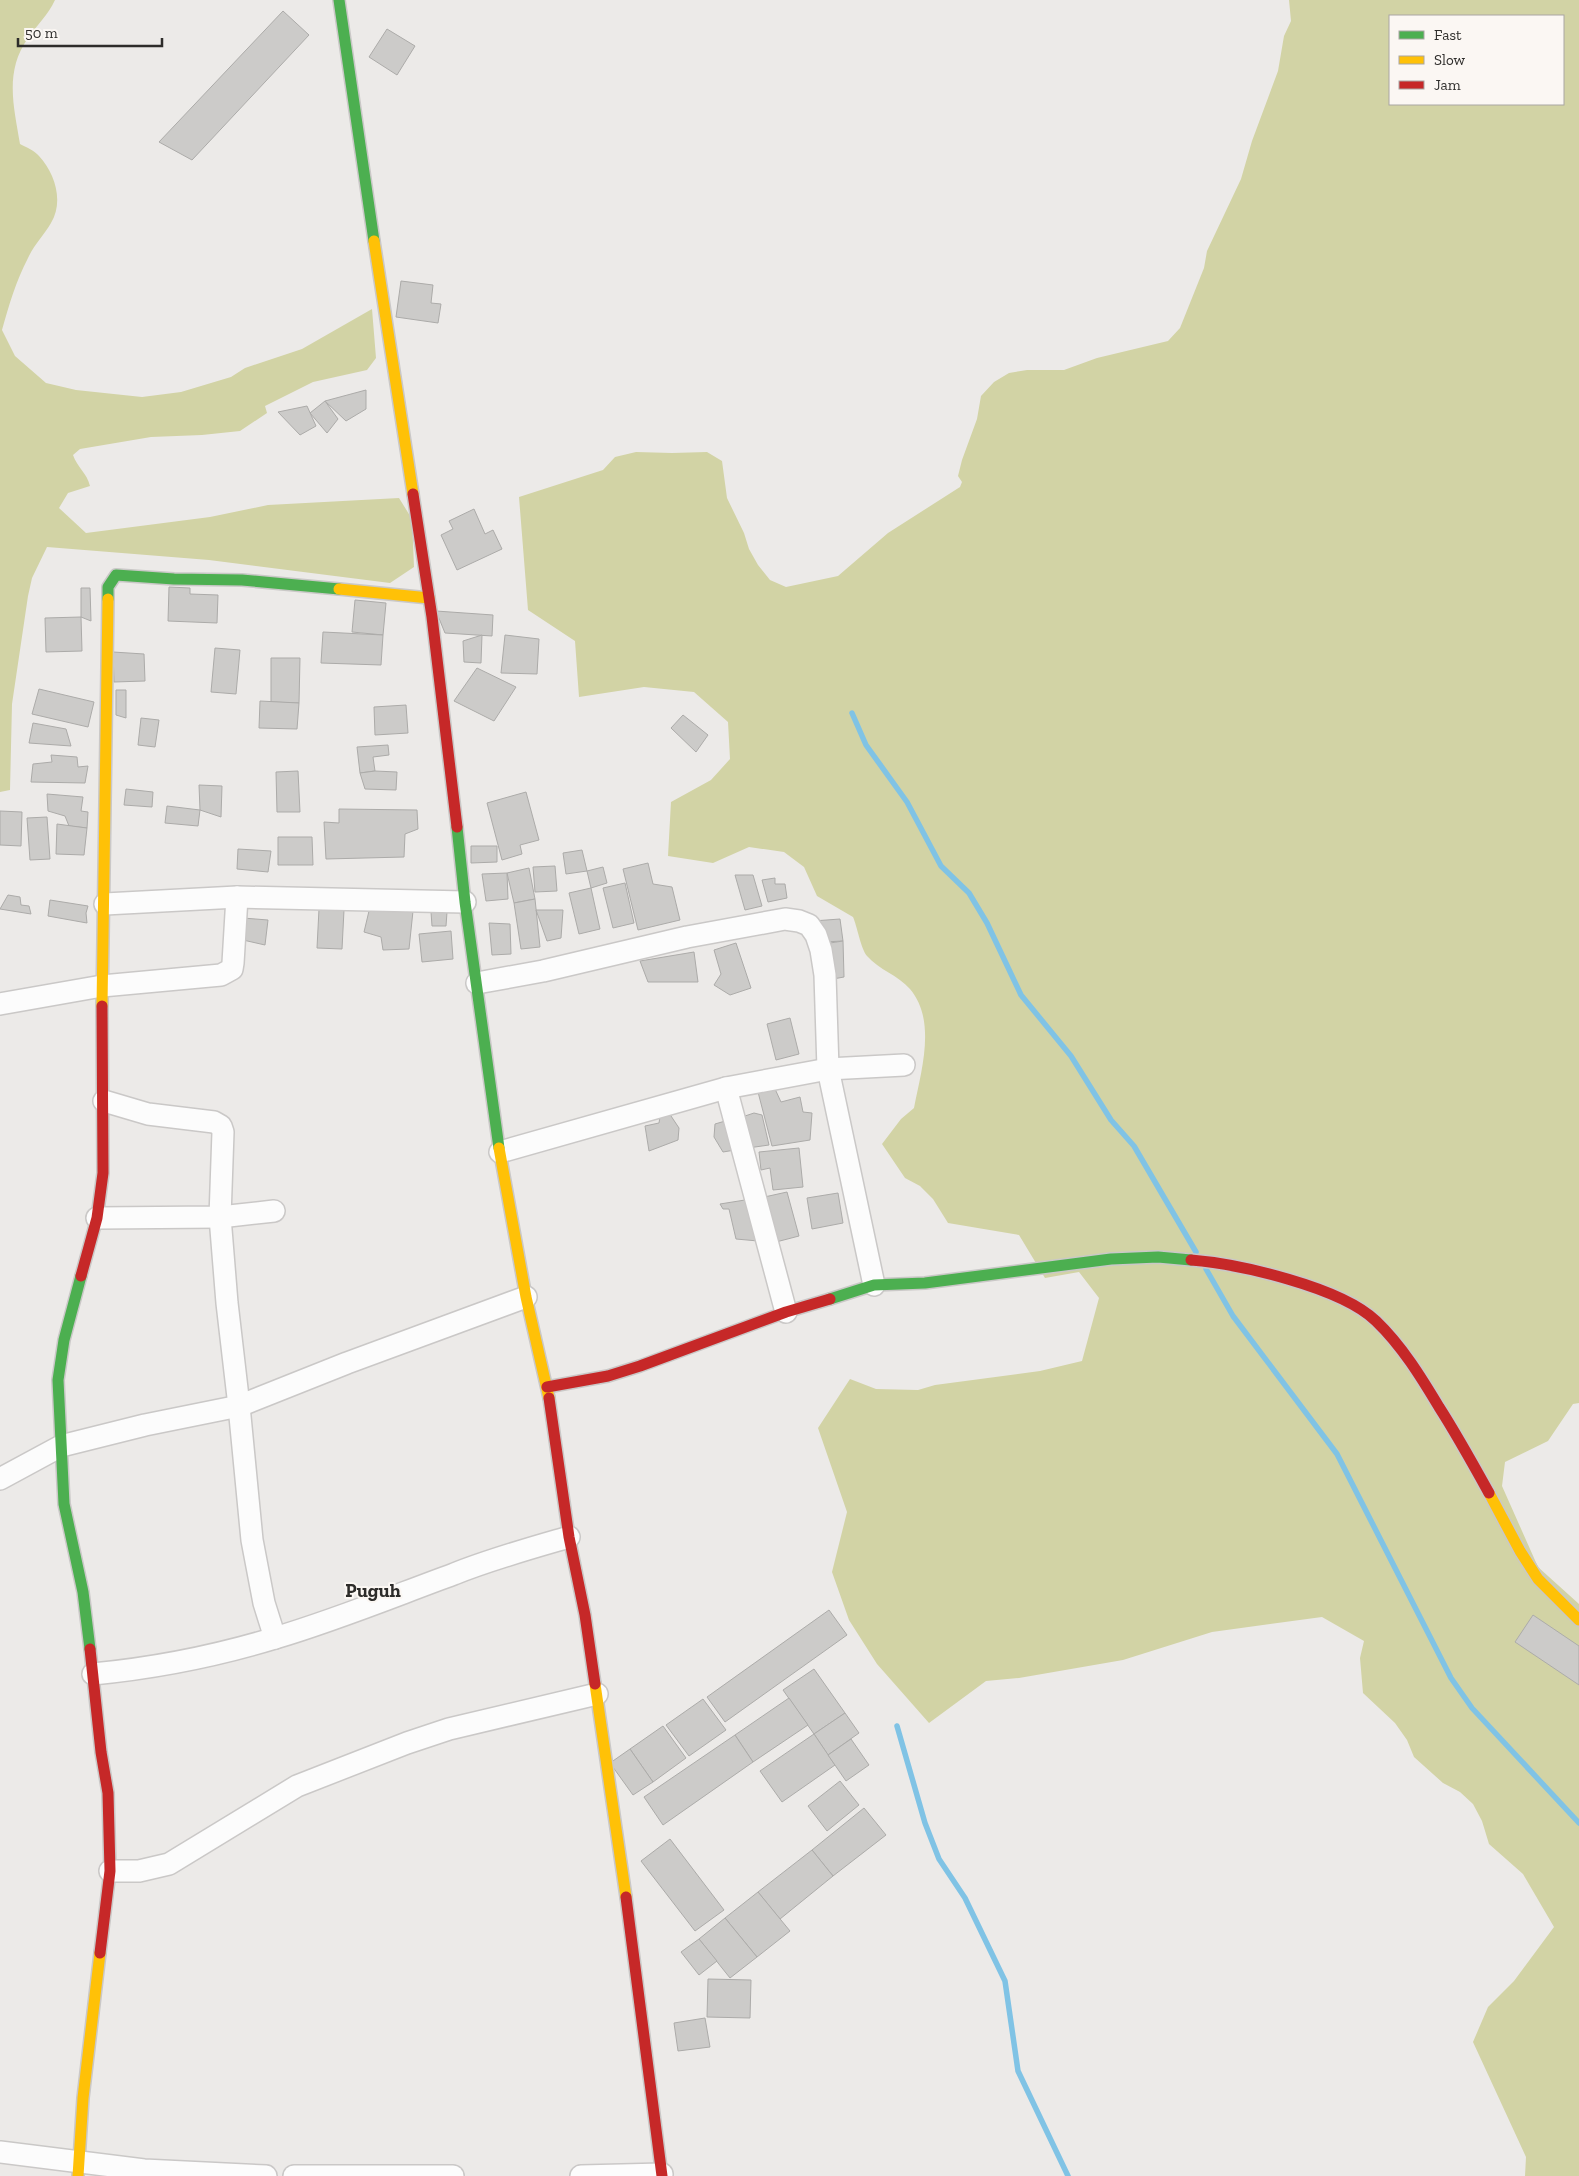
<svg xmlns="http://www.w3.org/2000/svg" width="1579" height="2176" font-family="'Zilla Slab',serif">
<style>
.green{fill:#d2d3a5;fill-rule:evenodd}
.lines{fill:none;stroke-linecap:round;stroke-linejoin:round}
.stream{stroke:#80c3e5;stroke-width:5.5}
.building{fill:#cccbc9;stroke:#acaba9}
.street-casing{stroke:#cac8c7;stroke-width:24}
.fast-casing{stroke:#cac8c7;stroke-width:14}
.slow-casing{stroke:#cac8c7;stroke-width:14}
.jam-casing{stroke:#cac8c7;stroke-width:14}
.street{stroke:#fcfcfc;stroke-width:21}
.fast{stroke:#4caf50;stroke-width:11}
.slow{stroke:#ffc107;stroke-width:11}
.jam{stroke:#c62828;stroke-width:11}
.labels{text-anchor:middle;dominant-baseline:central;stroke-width:4;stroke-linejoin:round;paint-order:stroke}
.quarter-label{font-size:19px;font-weight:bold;fill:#2d2c2a;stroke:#fbf7f3}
</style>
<rect width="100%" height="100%" fill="#eceae8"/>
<g class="green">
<path d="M0 0H55C48 15 37 25 28 38 4 72 14 107 20 144 26 147 35 151 39 156 55 173 64 202 51 223 44 235 34 245 28 258 16 281 9 305 2 330L15 356 46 383 76 390 142 397 181 392 231 377 245 368 302 349 372 309 376 358 367 370 313 382 265 406 267 413 240 431 202 435 151 437 80 449 73 455C77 467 87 473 90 486L68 493 59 508 86 533 210 517 268 505 399 498 412 519 414 567 390 583 209 560 47 547 32 578 28 596 12 704 10 790 0 792Z"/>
<path d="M1289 0H1579V1403L1573 1404 1548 1441 1505 1462 1502 1486 1538 1567 1579 1604V2176H1525L1526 2157 1473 2042 1488 2007 1514 1981 1554 1927 1523 1874 1489 1844 1482 1821 1473 1804 1460 1792 1443 1783 1414 1757 1407 1740 1395 1723 1363 1693 1360 1658 1364 1641 1322 1617 1212 1632 1123 1660 1019 1678 986 1681 929 1723 877 1664 849 1620 832 1572 847 1512 818 1428 850 1379 876 1389 918 1390 935 1385 1040 1371 1082 1361 1099 1298 1079 1272 1045 1278 1019 1235 948 1223 933 1199 920 1186 905 1178 882 1144 901 1119 914 1108C921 1071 937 1021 910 989 898 975 879 970 867 956 861 949 857 926 853 917L817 896 804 867 784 852 749 847 713 863 668 856 671 802 711 780 730 759 728 722 694 692 644 687 579 697 575 641 528 610 519 497 603 470 615 457 636 452 672 453 707 452 722 461 727 498 744 533 749 549 758 565 770 580 786 587 838 576 888 533 960 487 962 482 958 476 962 460 977 419 981 396 994 382 1009 373 1027 370H1064L1097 358 1168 341 1180 328 1204 268 1207 251 1241 179 1252 141 1278 71 1284 36 1291 21ZM1390 16H1563V104H1390Z"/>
</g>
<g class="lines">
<g class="stream">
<path d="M852 713 866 745 907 802 941 866 969 893 987 923 1021 995 1071 1056 1111 1120 1134 1146 1196 1252"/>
<path d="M1206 1269 1233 1316 1337 1454 1451 1678 1472 1708 1579 1823"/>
<path d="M897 1726 925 1823 939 1859 965 1898 1005 1981 1018 2071 1068 2176"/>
</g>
</g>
<g class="building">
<path d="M283 11 309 35 192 160 159 142Z"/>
<path d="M387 29 415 46 397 75 369 57Z"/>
<path d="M401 281 433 285 431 303 441 304 438 323 396 317Z"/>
<path d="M366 390V409L346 421 325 401Z"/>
<path d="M325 401 338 419 327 433 310 413Z"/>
<path d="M307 406 316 426 300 435 278 412Z"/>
<path d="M474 509 485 534 493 530 502 549 457 570 441 535 453 529 449 521Z"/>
<path d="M169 587 190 588V594L218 595 217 623 168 621Z"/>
<path d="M81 588H90L91 621 81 617Z"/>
<path d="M355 600 386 603 383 635 352 632Z"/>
<path d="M436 611 493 615 492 636 445 633Z"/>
<path d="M81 617 82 651 46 652 45 618Z"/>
<path d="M323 632 383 635 381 665 321 663Z"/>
<path d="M482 635 481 663 464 662 463 641Z"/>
<path d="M505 635 539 639 537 674 501 673Z"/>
<path d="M215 648 240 650 236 694 211 692Z"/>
<path d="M113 652 144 654 145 681 114 682Z"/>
<path d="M271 658H300L299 703 271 702Z"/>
<path d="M477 668 516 687 494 721 454 701Z"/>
<path d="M39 689 94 702 88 727 32 714Z"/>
<path d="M116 690H126V718L116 715Z"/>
<path d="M260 701 299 703 297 729 259 728Z"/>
<path d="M406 705 408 733 375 735 374 707Z"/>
<path d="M683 715 708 735 696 752 671 728Z"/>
<path d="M141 718 159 720 155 747 138 745Z"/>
<path d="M33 723 66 729 71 746 29 743Z"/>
<path d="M388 745 389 755 373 757 375 771 360 773 357 747Z"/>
<path d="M51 755 77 757 78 767 88 766 85 783 31 782 33 764 52 762Z"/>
<path d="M298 771 300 812H277L276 772Z"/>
<path d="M375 771 397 772 396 790 365 789 360 773Z"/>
<path d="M199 785 222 786 221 817 200 810Z"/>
<path d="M126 789 153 792 152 807 124 805Z"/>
<path d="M526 792 539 840 520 845 522 854 502 860 487 803Z"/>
<path d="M47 794 83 797 81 811 88 812 87 828 69 826 65 816 48 811Z"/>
<path d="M167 806 200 810 198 826 165 823Z"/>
<path d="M339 809 417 810 418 829 405 834 404 857 326 859 324 822 339 823Z"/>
<path d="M0 811 22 812 21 846 0 845Z"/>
<path d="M47 817 50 859 30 860 27 818Z"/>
<path d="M57 824 87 828 84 855 56 854Z"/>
<path d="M278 837H312L313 865H278Z"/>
<path d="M471 846H497V862L471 863Z"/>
<path d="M238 849 271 851 268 872 237 869Z"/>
<path d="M582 850 587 871 566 874 563 853Z"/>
<path d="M648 863 653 884 672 887 680 920 638 930 623 869Z"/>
<path d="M555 866 557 891 535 892 533 867Z"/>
<path d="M603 867 607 883 591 888 587 871Z"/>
<path d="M529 868 535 899 514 903 507 873Z"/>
<path d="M507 873 508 899 486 901 482 874Z"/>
<path d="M735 875H753L762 906 745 910Z"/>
<path d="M775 878V884H785L787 898 768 902 762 880Z"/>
<path d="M625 883 634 923 613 928 603 888Z"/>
<path d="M591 888 600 929 579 934 569 893Z"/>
<path d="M8 895 20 897 21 905 29 906 31 914 0 909Z"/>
<path d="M535 899 540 947 521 949 514 903Z"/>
<path d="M50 900 88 906 86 913 87 923 48 916Z"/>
<path d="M319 909 344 910 342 949 317 948Z"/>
<path d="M536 910H563L561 938 547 941Z"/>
<path d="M369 911H413L409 949 383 950 381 937 364 932Z"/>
<path d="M431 912H447L446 926H432Z"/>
<path d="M243 918 268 920 265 945 243 940Z"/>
<path d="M840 919 843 941 824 942 813 921Z"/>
<path d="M489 923 510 924 511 954 492 955Z"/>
<path d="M451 931 453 959 422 962 419 934Z"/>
<path d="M843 941 844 977 833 979 830 943Z"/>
<path d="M736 943 751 988 730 995 714 985 721 974 714 950Z"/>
<path d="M694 952 698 982H648L640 961Z"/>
<path d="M790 1018 799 1054 776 1060 767 1024Z"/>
<path d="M775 1089 781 1102 800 1097 803 1112 812 1113 810 1140 772 1146 758 1092Z"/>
<path d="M669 1113 679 1128 678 1140 649 1151 645 1126 659 1123 660 1117Z"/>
<path d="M754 1113 762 1115 769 1145 748 1148 742 1117Z"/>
<path d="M732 1119 741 1149 723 1152 714 1137 715 1124Z"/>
<path d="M799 1148 803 1187 773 1190 770 1168 761 1170 759 1152Z"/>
<path d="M787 1192 799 1236 776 1242 760 1198Z"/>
<path d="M838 1193 843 1223 812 1229 807 1198Z"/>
<path d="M745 1200 758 1241 736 1239 729 1209H723L720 1204Z"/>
<path d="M829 1610 847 1635 725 1722 707 1697Z"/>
<path d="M1533 1615 1579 1646V1685L1515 1642Z"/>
<path d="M814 1669 845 1713 814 1734 783 1690Z"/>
<path d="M789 1698 808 1725 753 1762 735 1735Z"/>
<path d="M703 1699 726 1730 689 1756 666 1725Z"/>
<path d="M845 1713 859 1733 828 1755 814 1734Z"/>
<path d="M663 1726 686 1758 653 1782 630 1749Z"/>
<path d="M814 1734 835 1765 782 1802 760 1771Z"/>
<path d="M735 1735 753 1762 663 1825 644 1797Z"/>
<path d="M851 1739 869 1765 846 1781 828 1755Z"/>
<path d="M630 1749 653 1782 633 1795 610 1763Z"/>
<path d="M840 1781 859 1805 827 1831 808 1806Z"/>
<path d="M864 1808 886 1835 833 1876 812 1850Z"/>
<path d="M670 1839 724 1910 695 1931 641 1861Z"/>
<path d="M812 1850 833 1876 780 1919 758 1892Z"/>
<path d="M758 1892 790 1931 757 1957 725 1918Z"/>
<path d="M725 1918 757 1957 730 1978 699 1939Z"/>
<path d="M699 1939 717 1961 699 1975 681 1952Z"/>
<path d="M708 1979 751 1980 750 2018 707 2017Z"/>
<path d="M705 2018 710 2047 678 2051 674 2023Z"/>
</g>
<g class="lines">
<g class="street-casing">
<g id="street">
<path d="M105 904 237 897 465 902"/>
<path d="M477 983 543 971 687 937 785 919 799 921 809 925 816 935 821 950 825 975 828 1069 874 1285"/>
<path d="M0 1004 102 986 221 975 232 969 233 963 237 897"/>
<path d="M726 1088 786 1312"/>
<path d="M104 1101 148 1114 214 1122 221 1126 223 1132 220 1217 227 1303 239 1406 252 1540 264 1603 275 1638"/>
<path d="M500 1152 726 1088 828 1069 904 1065"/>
<path d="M97 1218 220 1217 274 1211"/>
<path d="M0 1479 61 1446 145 1425 239 1406 347 1363 526 1297"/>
<path d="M93 1674C155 1668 216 1656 275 1638 336 1620 394 1596 454 1574 491 1559 531 1548 569 1537"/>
<path d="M110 1871H139L169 1864 297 1786 407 1743 449 1729 597 1694"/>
<path d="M0 2152 144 2170 266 2176"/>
<path d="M294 2176H453"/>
<path d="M581 2176 662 2174"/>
</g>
</g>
<g class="fast-casing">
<g id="fast">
<path d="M339 0 374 241"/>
<path d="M108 599V587L116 575 174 579 242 580 339 589"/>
<path d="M457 827 465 902 499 1148"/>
<path d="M81 1276 64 1340 58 1380 64 1504 83 1592 90 1649"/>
<path d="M830 1299 874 1285 925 1283 1111 1259 1158 1257 1191 1260"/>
</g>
</g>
<g class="slow-casing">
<g id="slow">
<path d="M374 241 413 494"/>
<path d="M339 589 429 598"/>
<path d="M102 1006 108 599"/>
<path d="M499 1148 526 1297 549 1398"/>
<path d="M1489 1493 1520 1551 1538 1579 1579 1620"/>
<path d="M595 1684 626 1897"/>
<path d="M78 2176 83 2098 100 1953"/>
</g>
</g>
<g class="jam-casing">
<g id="jam">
<path d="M413 494 432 617 457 827"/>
<path d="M1191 1260C1239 1264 1341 1287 1376 1321 1402 1346 1421 1377 1439 1407 1457 1435 1473 1464 1489 1493"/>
<path d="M81 1276 97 1218 103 1173 102 1006"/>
<path d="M547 1387 608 1376 640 1366 786 1312 830 1299"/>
<path d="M549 1398 569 1537 585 1615 595 1684"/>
<path d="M90 1649 101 1752 108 1793 110 1871 100 1953"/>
<path d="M626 1897 662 2176"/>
</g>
</g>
<use href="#street" class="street"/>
<use href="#fast" class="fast"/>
<use href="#slow" class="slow"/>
<use href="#jam" class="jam"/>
</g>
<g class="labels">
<g class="quarter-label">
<text x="373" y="1590">Puguh</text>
</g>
</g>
<rect x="1389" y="15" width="175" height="90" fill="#fbf7f3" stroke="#a9a6a3"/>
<rect x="1399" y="31" width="25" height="8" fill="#4caf50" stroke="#a9a6a3"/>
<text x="1434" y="40" font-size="15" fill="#2d2c2a">Fast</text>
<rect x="1399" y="56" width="25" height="8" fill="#ffc107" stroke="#a9a6a3"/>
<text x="1434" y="65" font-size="15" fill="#2d2c2a">Slow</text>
<rect x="1399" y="81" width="25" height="8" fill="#c62828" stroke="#a9a6a3"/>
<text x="1434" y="90" font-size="15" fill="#2d2c2a">Jam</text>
<path d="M18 38v8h144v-8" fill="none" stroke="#2d2c2a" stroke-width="2.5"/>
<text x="25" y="38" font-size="15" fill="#2d2c2a" stroke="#fbf7f3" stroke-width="4" paint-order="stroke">50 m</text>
</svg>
